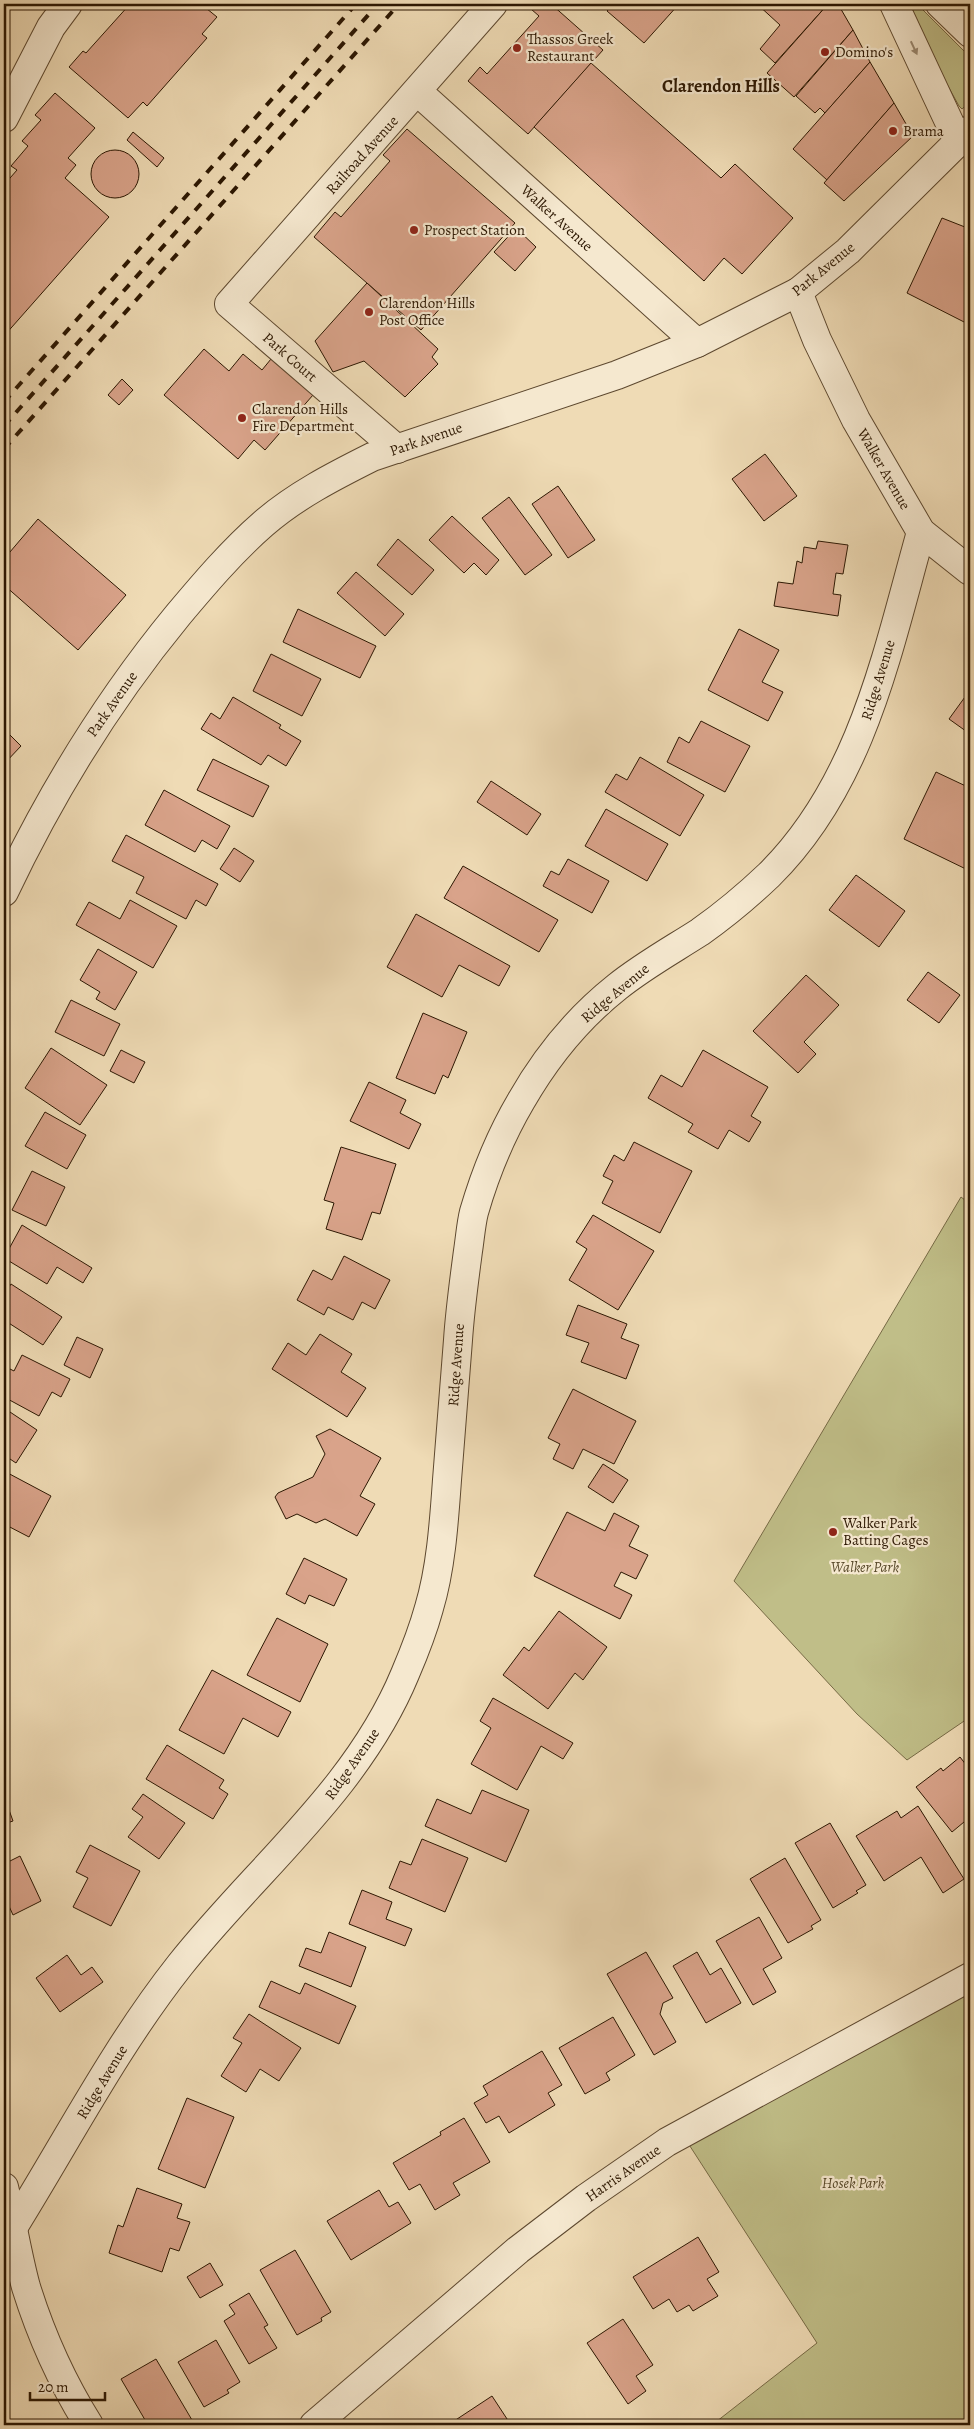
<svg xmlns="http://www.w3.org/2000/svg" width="974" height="2429" font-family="Alegreya,serif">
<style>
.green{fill:#c0be88;stroke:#766a45}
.building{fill:#d9a38a;stroke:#2c1702}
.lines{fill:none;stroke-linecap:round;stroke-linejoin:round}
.street-casing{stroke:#5d482f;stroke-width:30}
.street{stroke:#f5e8cf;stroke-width:28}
.rail{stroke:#2c1702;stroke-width:4;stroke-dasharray:9 9;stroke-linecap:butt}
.oneway{fill:#9b8a73}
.poi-dot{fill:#8f2418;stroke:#f5e8cf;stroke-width:2}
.labels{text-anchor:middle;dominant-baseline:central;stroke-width:4.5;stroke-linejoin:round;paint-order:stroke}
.poi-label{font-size:15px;fill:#2c1702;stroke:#f5e8cf;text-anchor:start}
.street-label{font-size:15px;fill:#2c1702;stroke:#f5e8cf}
.park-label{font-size:15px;font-style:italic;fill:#58492a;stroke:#f5e8cf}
.quarter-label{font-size:18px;font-weight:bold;fill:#2c1702;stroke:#f5e8cf}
</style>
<rect width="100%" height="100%" fill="#efdbb5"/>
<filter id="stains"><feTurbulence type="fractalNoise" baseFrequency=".004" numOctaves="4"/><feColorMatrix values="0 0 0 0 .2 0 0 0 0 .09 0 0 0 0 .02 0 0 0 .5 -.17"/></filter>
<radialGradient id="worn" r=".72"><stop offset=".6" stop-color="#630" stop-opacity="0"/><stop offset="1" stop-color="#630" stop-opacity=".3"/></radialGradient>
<g class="green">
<path d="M909 4H917L970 57V102L962 109 959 106 907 12Z"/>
<path d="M961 1197 970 1204V1717L907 1760 857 1714 734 1581Z"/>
<path d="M970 1983V2425H712L817 2343 686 2140Z"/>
</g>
<g class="building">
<path d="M130 4H201L217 17 202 34 207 38 147 106 143 102 128 118 69 67 83 51 86 53Z"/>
<path d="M536 4H551L603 50 528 134 468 81 480 67 487 74 539 16 531 9Z"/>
<path d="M613 4H679L644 43 607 11Z"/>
<path d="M757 4H828L775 63 760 49 780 25Z"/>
<path d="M828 4H838L853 30 794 97 767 73Z"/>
<path d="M853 30 870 62 825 113 820 108 815 113 796 96Z"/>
<path d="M870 62 894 103 827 180 793 149Z"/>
<path d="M591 63 721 178 735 164 793 218 742 274 724 258 704 281 534 127Z"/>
<path d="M55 93 95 128 68 158 76 165 65 178 109 217 4 336V185L17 170 11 166 28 146 22 141 41 120 35 115Z"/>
<path d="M894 103 913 136 844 201 824 183Z"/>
<path d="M407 129 515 223 421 330 314 237 335 212 341 217 390 161 383 155Z"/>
<path d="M133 132 164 158 157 167 127 140Z"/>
<circle cx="115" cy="174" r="24"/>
<path d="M942 218 970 229V325L907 293Z"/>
<path d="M516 228 536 247 515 271 494 252Z"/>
<path d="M367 283 438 349 432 357 438 364 405 397 364 361 333 372 315 341Z"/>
<path d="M204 349 229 371 243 354 262 370 271 359 313 395 265 450 254 440 238 459 164 395Z"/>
<path d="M122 379 133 390 119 405 108 395Z"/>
<path d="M765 454 797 496 764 521 732 479Z"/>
<path d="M558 486 595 540 568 558 532 504Z"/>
<path d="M509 497 552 555 525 575 482 518Z"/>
<path d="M452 516 499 560 486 575 474 563 464 573 429 540Z"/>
<path d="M38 519 126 595 78 650 4 585V559Z"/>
<path d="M398 539 434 570 412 595 377 565Z"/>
<path d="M818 541 848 545 843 574 836 573 833 594 841 595 838 616 774 606 778 582 793 584 797 561 802 563 804 547 816 549Z"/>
<path d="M356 572 404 614 385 636 337 593Z"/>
<path d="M298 609 376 646 360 678 283 642Z"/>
<path d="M739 629 779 650 762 682 783 692 768 721 708 690Z"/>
<path d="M271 654 321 679 302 716 253 691Z"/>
<path d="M970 690V734L949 719Z"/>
<path d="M233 697 281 725 279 728 301 741 286 766 268 755 261 765 201 729 211 713 220 719Z"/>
<path d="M701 721 750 746 725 792 667 762 679 737 689 743Z"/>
<path d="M4 729 21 746 4 764Z"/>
<path d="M640 757 704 795 680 836 605 792 616 774 627 780Z"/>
<path d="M213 759 269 786 253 817 197 790Z"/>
<path d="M936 772 970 788V871L904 839Z"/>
<path d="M491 781 541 814 527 835 477 802Z"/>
<path d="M164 790 230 826 217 849 202 840 195 852 145 825Z"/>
<path d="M606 809 668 844 647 881 585 846Z"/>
<path d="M126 835 218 884 206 906 196 900 186 919 136 893 144 877 112 861Z"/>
<path d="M234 848 254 861 240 882 220 869Z"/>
<path d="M568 859 609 881 592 913 543 886 551 871 559 875Z"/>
<path d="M463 866 558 920 539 952 444 898Z"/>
<path d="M856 875 905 911 879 947 829 910Z"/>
<path d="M130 900 177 926 153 968 76 925 89 902 120 919Z"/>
<path d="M416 914 510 966 499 986 459 965 442 997 387 967Z"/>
<path d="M98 949 137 972 115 1010 96 999 100 992 80 980Z"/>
<path d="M928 972 960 995 939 1023 907 1000Z"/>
<path d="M806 975 839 1005 804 1042 816 1054 798 1073 753 1031Z"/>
<path d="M71 1000 120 1024 104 1056 55 1032Z"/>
<path d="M423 1013 467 1032 448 1078 443 1075 435 1094 396 1078Z"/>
<path d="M51 1048 107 1085 80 1125 25 1088Z"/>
<path d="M121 1050 145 1062 134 1083 110 1071Z"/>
<path d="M703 1050 768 1087 751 1116 761 1122 749 1142 729 1130 718 1149 688 1132 693 1124 648 1098 661 1075 682 1087Z"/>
<path d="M369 1082 406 1100 400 1113 421 1124 409 1149 350 1121Z"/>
<path d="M45 1112 86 1135 67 1169 25 1146Z"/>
<path d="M634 1142 692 1171 660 1233 602 1203 613 1181 603 1176 614 1155 624 1161Z"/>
<path d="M341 1147 396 1164 380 1214 372 1212 362 1240 326 1229 334 1203 324 1200Z"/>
<path d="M32 1171 65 1187 46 1226 12 1210Z"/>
<path d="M593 1215 654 1251 618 1310 569 1280 587 1249 576 1242Z"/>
<path d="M22 1225 92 1268 83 1283 57 1267 47 1284 4 1258Z"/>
<path d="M344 1256 390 1280 375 1309 362 1302 353 1320 328 1307 324 1315 297 1300 313 1270 332 1280Z"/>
<path d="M11 1284 62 1317 43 1345 4 1320V1295Z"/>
<path d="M578 1305 627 1324 621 1338 639 1345 626 1379 581 1362 589 1343 566 1335Z"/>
<path d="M320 1334 352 1354 341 1372 366 1388 347 1417 272 1369 288 1343 306 1355Z"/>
<path d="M77 1337 103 1349 90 1378 64 1365Z"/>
<path d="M22 1355 70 1379 61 1397 52 1392 39 1416 4 1397V1366L14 1371Z"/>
<path d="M573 1389 636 1421 614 1464 583 1449 573 1469 553 1459 560 1444 548 1438Z"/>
<path d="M4 1408 37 1430 16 1463 4 1455Z"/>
<path d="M330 1429 381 1458 360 1496 375 1504 357 1536 325 1519 316 1523 297 1514 286 1519 275 1497 278 1493 313 1477 325 1454 316 1436Z"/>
<path d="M603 1464 628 1480 613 1503 588 1487Z"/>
<path d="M4 1471 51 1496 29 1537 4 1524Z"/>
<path d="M567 1512 605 1531 614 1513 639 1526 629 1546 648 1555 636 1579 621 1572 614 1586 632 1595 620 1619 534 1576Z"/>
<path d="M304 1558 347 1579 334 1606 309 1595 305 1604 286 1594Z"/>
<path d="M559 1611 607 1647 583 1680 575 1673 548 1709 503 1675 524 1647 529 1651Z"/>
<path d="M277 1618 328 1644 300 1702 247 1675Z"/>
<path d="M212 1670 291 1712 278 1737 243 1718 224 1754 179 1730Z"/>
<path d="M493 1698 573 1743 563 1759 541 1746 517 1790 471 1764 491 1728 480 1721Z"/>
<path d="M167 1745 224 1780 219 1788 228 1794 213 1819 146 1779Z"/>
<path d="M960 1757 970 1770V1817L952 1832 916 1787 941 1768 943 1771Z"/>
<path d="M482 1790 529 1810 506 1862 425 1826 437 1799 471 1814Z"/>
<path d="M143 1794 185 1823 159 1859 128 1837 143 1817 132 1809Z"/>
<path d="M4 1796 13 1821 4 1824Z"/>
<path d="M918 1806 964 1879 943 1893 921 1857 884 1881 856 1836 897 1811 901 1818Z"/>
<path d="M830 1823 866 1885 856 1891 858 1893 833 1908 795 1843Z"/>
<path d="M422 1839 468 1858 445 1912 389 1888 400 1861 411 1865Z"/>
<path d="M90 1845 140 1871 111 1926 73 1907 88 1878 76 1872Z"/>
<path d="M20 1856 41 1901 13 1915 4 1895V1864Z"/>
<path d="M785 1858 821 1920 811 1926 813 1929 788 1943 750 1879Z"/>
<path d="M362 1890 392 1902 386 1919 412 1929 405 1946 349 1924Z"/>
<path d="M759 1917 782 1958 763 1969 776 1992 753 2005 716 1941Z"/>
<path d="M329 1932 366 1947 351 1987 299 1966 306 1948 321 1953Z"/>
<path d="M646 1952 673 1998 663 2003 660 2014 676 2042 654 2055 607 1974Z"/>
<path d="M697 1952 710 1975 721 1968 741 2003 706 2023 673 1966Z"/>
<path d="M67 1955 81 1975 92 1967 103 1982 60 2012 36 1978Z"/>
<path d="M271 1981 300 1994 305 1983 356 2006 339 2044 259 2007Z"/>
<path d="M249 2014 301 2048 279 2081 260 2069 246 2092 221 2076 242 2043 233 2038Z"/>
<path d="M613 2017 635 2055 606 2073 610 2080 585 2094 559 2048Z"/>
<path d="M542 2051 562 2085 548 2093 555 2105 509 2133 499 2116 486 2123 474 2103 488 2095 483 2086Z"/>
<path d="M187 2098 234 2117 205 2188 158 2169Z"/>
<path d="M464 2118 490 2162 453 2183 460 2195 435 2210 420 2184 409 2190 393 2163 441 2135 440 2132Z"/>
<path d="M137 2188 182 2204 177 2218 190 2222 179 2251 170 2248 162 2272 109 2253 118 2225 123 2227Z"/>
<path d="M379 2190 389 2207 398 2202 411 2223 351 2260 327 2221Z"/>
<path d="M698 2237 719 2272 707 2279 718 2296 693 2311 689 2305 677 2312 669 2299 653 2309 633 2277Z"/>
<path d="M295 2250 331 2312 321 2318 322 2321 297 2335 260 2270Z"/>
<path d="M210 2263 223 2285 200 2298 187 2277Z"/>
<path d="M249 2293 268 2325 264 2327 277 2348 249 2364 224 2321 235 2314 229 2305Z"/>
<path d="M623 2319 653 2365 636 2376 646 2391 628 2404 587 2343Z"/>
<path d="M216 2340 240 2382 227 2390 229 2393 204 2407 178 2362Z"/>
<path d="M156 2359 192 2420 183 2425H148L121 2379Z"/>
<path d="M492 2396 511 2425H448Z"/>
</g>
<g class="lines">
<g class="street-casing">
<g id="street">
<path d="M894 4 959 143"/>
<path d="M940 4 970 33"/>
<path d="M418 92 697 343"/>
<path d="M4 118 51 27 68 4"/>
<path d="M798 292 817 340 856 420 921 532 970 571"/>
<path d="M397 449 229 304 493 4"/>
<path d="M4 892C51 793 108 700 178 615 204 584 232 551 263 524 295 496 334 476 372 457L617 375 697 343 798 292 848 251 970 130"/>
<path d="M4 2187C12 2220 17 2254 26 2287 41 2335 62 2382 89 2425"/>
<path d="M14 2226C68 2139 116 2046 180 1965 256 1869 357 1790 405 1674 414 1653 423 1630 429 1608 441 1568 444 1522 447 1480 451 1433 454 1387 458 1340 460 1310 464 1281 468 1251 470 1238 471 1224 474 1212 485 1174 501 1135 521 1101 545 1059 578 1018 617 987 643 966 672 950 700 932 724 915 748 895 769 875 862 783 887 653 921 532"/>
<path d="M314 2425 518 2250 586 2198 667 2142 970 1977"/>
</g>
</g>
<use href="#street" class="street"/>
<g class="rail">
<path d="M4 402 356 4"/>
<path d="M4 426 378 4"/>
<path d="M4 449 399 4"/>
</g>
</g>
<defs><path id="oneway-solid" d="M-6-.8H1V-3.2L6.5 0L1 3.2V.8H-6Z" transform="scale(1.25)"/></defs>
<use class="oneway" href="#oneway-solid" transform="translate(914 48) rotate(65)"/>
<g class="poi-dot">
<circle cx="517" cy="48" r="5"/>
<circle cx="825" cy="52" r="5"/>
<circle cx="893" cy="131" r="5"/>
<circle cx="414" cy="230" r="5"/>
<circle cx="369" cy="312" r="5"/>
<circle cx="242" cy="418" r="5"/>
<circle cx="833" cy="1532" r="5"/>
</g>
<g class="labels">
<g class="poi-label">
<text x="527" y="39">Thassos Greek<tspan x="527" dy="17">Restaurant</tspan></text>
<text x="835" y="52">Domino's</text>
<text x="903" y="131">Brama</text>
<text x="424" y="230">Prospect Station</text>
<text x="379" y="303">Clarendon Hills<tspan x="379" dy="17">Post Office</tspan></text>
<text x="252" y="409">Clarendon Hills<tspan x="252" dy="17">Fire Department</tspan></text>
<text x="843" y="1523">Walker Park<tspan x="843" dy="17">Batting Cages</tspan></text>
</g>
<g class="street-label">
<text transform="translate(362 155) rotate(-48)">Railroad Avenue</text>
<text transform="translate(557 218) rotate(42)">Walker Avenue</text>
<text transform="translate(823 269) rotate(-39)">Park Avenue</text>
<text transform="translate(290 357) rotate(41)">Park Court</text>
<text transform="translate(426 439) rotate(-19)">Park Avenue</text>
<text transform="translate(884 469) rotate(60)">Walker Avenue</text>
<text transform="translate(878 680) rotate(-73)">Ridge Avenue</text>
<text transform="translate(112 704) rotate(-55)">Park Avenue</text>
<text transform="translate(615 993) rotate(-40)">Ridge Avenue</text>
<text transform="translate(456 1365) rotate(-86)">Ridge Avenue</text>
<text transform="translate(352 1764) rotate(-55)">Ridge Avenue</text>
<text transform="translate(102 2082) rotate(-59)">Ridge Avenue</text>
<text transform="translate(623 2173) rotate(-35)">Harris Avenue</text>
</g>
<g class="park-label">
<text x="865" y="1567">Walker Park</text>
<text x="853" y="2183">Hosek Park</text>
</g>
<g class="quarter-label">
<text x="721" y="86">Clarendon Hills</text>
</g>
</g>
<rect width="974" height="2429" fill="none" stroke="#efdbb5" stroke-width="20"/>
<rect x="5" y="5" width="964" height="2419" fill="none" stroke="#2c1702" stroke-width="2.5"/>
<rect x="10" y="10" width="954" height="2409" fill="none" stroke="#2c1702"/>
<path d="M30 2392v8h75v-8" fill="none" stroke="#2c1702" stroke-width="2.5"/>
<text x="38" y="2392" font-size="15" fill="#2c1702" stroke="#f5e8cf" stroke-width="4" paint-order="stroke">20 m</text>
<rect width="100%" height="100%" filter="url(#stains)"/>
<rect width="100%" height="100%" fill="url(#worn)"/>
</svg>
